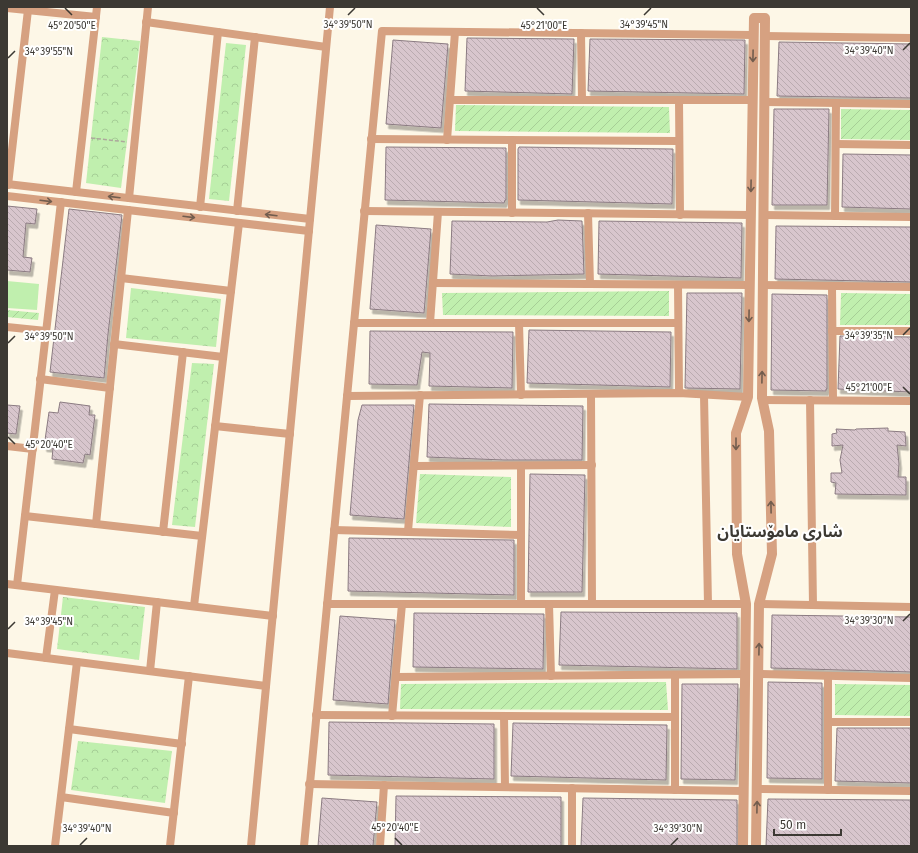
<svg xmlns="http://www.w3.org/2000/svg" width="918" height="853" font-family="'Fira Sans','Noto Sans Arabic',sans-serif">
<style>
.park{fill:url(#park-crowns)}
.garden{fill:url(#garden-furrows)}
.pitch{fill:#c0efae}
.building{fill:url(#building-back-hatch);stroke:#8b7b82;filter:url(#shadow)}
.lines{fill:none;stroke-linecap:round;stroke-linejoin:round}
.path{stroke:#ada89c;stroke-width:1.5;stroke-dasharray:4 2;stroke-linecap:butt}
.minor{stroke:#d6a181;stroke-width:8}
.tertiary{stroke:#d6a181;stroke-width:10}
.oneway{stroke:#725d4e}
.ticks{fill:none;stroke:#3c3933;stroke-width:1.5}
.labels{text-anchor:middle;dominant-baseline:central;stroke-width:4;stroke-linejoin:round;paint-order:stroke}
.quarter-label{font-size:16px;font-weight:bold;fill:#3c3933;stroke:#fff}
.ticks-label{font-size:10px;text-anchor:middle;fill:#3c3933;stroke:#fff;stroke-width:4;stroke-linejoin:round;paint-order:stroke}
</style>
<defs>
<pattern id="park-crowns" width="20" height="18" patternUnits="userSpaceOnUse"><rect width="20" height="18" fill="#c0efae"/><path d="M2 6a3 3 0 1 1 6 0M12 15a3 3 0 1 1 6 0" fill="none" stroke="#a6ce96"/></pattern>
<pattern id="garden-furrows" width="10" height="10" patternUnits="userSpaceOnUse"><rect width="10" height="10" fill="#c0efae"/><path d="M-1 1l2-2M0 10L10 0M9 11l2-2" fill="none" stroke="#a6ce96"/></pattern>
<pattern id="building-back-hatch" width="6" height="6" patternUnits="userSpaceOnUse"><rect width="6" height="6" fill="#d8c6cd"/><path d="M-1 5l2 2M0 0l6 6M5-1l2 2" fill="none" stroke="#baabb0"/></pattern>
<filter id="shadow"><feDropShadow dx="2.5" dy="4.5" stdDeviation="0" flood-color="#0004"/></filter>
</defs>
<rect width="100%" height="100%" fill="#fdf7e7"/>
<g class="park">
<path d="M102 37 140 41 121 188 86 183Z"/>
<path d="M226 43 246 45 229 201 209 199Z"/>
<path d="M131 288 221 299 216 347 126 338Z"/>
<path d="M192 363 214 364 195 527 172 525Z"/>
<path d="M63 597 145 607 139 660 57 649Z"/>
<path d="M78 741 172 751 165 803 71 790Z"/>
</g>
<g class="garden">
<path d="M456 105 669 107 670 133 455 131Z"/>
<path d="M841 109 911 110V140L841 139Z"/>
<path d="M669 291V316L443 315 442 293Z"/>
<path d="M841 293 911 294V325H840Z"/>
<path d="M7 310 39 313 38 320 7 317Z"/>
<path d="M420 474 511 477V527L416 523Z"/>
<path d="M666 682 668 710 400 709 401 684Z"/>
<path d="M835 684 911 685V716L835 715Z"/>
</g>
<path class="pitch" d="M7 281 39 284 37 310 7 308Z"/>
<g class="building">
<path d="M467 38 574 39 572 94 465 91Z"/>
<path d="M590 39 745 40 744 94 588 91Z"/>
<path d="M393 40 448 44 441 128 386 124Z"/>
<path d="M779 42 911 44V98L777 96Z"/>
<path d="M774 109H829L827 205H772Z"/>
<path d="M386 147 506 148V200H505L504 203 385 200Z"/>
<path d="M519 147 673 149 672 204 518 200V149Z"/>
<path d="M843 154 911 155V209L842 207Z"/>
<path d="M7 206 37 209 35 224 26 223 23 257 32 258 30 272 7 270Z"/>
<path d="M69 209 122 215 108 334 104 378 50 372Z"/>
<path d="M558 220 582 221 584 274 492 276 450 274 452 221 547 222Z"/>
<path d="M599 221 742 223 741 278 598 274Z"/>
<path d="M376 225 431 229 424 313 370 309Z"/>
<path d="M776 226 911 227V282L775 279Z"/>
<path d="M687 293H742L740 389 685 388Z"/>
<path d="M772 294 827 295V389H826V391L771 390Z"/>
<path d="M529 330 671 332 670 387 527 383Z"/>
<path d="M370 331 513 332 512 388 429 386 430 353 422 352 417 385 369 384Z"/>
<path d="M840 336 911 337V392L838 389Z"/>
<path d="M60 402 90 406 89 415H95L90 455 85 454 83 463 52 459 53 448 44 447 49 412 58 413Z"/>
<path d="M429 404 583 406 582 460H504L427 457Z"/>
<path d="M7 405 20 406 16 434 7 433Z"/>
<path d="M362 405H414L404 519 350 515 358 420Z"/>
<path d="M888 428V431L905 432 906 446 897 445 899 464 898 477H906V495L835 494 836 483 831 482V473H842L840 460 843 445 832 446V434L837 433 836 429 855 430 856 429Z"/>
<path d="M530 474 585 475 582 592H528Z"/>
<path d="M349 538 514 540V595L348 591Z"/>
<path d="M561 612 737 613V669L559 665Z"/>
<path d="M414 613 544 614 543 669 413 667Z"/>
<path d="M772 615 911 617V672L771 668Z"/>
<path d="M340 616 395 620 388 704 333 700Z"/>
<path d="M768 682 822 683V779L767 778Z"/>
<path d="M682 684H738L735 780 681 779Z"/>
<path d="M329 722 494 724V779L328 775Z"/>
<path d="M513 723 667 725 666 780 511 776Z"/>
<path d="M837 728H911V783L835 781Z"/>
<path d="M396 796 561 797V846H395Z"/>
<path d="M322 798 377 802 373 846H318Z"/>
<path d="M583 798 737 800V846H581Z"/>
<path d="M768 799 911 800V846H766Z"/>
</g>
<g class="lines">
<path class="path" d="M91 138 127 142"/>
<g class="minor">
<path d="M7 8 96 17"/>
<path d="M146 22 326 47"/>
<path d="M581 33 582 100"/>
<path d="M764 36 911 38"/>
<path d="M450 100H752"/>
<path d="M679 100 680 215"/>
<path d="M765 102 911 104"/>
<path d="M371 139 679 141"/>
<path d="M447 140 455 32"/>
<path d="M836 144 911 145"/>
<path d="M7 184 310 219"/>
<path d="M8 185 28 10"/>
<path d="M76 192 97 7"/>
<path d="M7 196 309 231"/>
<path d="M129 198 148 7"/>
<path d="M200 207 218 32"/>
<path d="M237 211 255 37"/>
<path d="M364 211 751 215"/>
<path d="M512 213V140"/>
<path d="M588 213 590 284"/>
<path d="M764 215 911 217"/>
<path d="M835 216 836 103"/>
<path d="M121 278 231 291"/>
<path d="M433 283 750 285"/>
<path d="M678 285 679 393"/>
<path d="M763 285 911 287"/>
<path d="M832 286 833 400"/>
<path d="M354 323H678"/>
<path d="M430 323 438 212"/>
<path d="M519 323 521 395"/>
<path d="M7 327 46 331"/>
<path d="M832 331H911"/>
<path d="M114 344 223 357"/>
<path d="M40 379 110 388"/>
<path d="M591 394 592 604"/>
<path d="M704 395 708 604"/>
<path d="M347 396 679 393 748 397"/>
<path d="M762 400 911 401"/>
<path d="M810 400 813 605"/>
<path d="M215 426 290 434"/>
<path d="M7 446 33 449"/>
<path d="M414 466 592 465"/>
<path d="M521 466V604"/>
<path d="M25 516 202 536"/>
<path d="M96 524 128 210"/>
<path d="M334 530 521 535"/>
<path d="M408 531 420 395"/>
<path d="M163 532 183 352"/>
<path d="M7 584 273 616"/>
<path d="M17 585 61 202"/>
<path d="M327 604H746"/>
<path d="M549 604 551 676"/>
<path d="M759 604 911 607"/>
<path d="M194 606 239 223"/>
<path d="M7 653 266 686"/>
<path d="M46 658 55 590"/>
<path d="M150 671 157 602"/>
<path d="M758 674 911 678"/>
<path d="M396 677 745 674"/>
<path d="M316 715 675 717"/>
<path d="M392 716 402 604"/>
<path d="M504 716 505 787"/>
<path d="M828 722H911"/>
<path d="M69 729 182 744"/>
<path d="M309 784 743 791"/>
<path d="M572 788V846"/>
<path d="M757 789 911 791"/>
<path d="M675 790V675"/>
<path d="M828 790V676"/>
<path d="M61 797 174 813"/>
<path d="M55 846 77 662"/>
<path d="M170 846 189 676"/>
<path d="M251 846 330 7"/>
<path d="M304 846 382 31 753 35"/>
<path d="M380 846 384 785"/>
</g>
<path class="tertiary" d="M743 846 746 604 737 554 736 433 748 397 754 18H765L762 398 769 431 772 554 759 604 756 846"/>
</g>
<defs><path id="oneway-shaft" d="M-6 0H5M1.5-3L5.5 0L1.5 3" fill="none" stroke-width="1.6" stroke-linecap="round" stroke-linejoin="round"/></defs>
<g class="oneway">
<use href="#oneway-shaft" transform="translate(753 56) rotate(91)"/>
<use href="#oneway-shaft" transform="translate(751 186) rotate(91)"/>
<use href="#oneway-shaft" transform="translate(114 197) rotate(-173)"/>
<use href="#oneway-shaft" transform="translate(46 201) rotate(7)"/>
<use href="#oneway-shaft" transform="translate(271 215) rotate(-173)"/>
<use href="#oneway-shaft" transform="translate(189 217) rotate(7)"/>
<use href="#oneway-shaft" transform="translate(749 316) rotate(91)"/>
<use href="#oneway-shaft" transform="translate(762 377) rotate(-89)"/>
<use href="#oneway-shaft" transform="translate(736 444) rotate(90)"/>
<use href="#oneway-shaft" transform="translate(771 507) rotate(-91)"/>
<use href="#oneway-shaft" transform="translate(759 649) rotate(-89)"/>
<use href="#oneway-shaft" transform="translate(757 807) rotate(-89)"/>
</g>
<path class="ticks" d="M65 8 72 15M537 8 544 15M348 15 355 8M644 15 651 8M903 50 910 43M8 58 15 51M903 335 910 328M8 343 15 336M903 387 910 394M8 437 15 444M903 621 910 614M8 629 15 622M395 838 402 845M80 845 87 838M671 845 678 838"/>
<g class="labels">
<g class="quarter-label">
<text x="780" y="531">شاری مامۆستایان</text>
</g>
</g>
<g class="ticks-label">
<text x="348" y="28">34°39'50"N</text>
<text x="644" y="28">34°39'45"N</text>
<text x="72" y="29">45°20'50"E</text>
<text x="544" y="29">45°21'00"E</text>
<text x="869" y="54">34°39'40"N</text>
<text x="49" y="55">34°39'55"N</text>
<text x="869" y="339">34°39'35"N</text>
<text x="49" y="340">34°39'50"N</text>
<text x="869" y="391">45°21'00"E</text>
<text x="49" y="448">45°20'40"E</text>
<text x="869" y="624">34°39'30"N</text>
<text x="49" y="625">34°39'45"N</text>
<text x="395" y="831">45°20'40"E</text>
<text x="87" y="832">34°39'40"N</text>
<text x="678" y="832">34°39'30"N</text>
</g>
<rect width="918" height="853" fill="none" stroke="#3c3933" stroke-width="16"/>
<path d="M774 829v6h67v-6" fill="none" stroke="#3c3933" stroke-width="2"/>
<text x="780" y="829" font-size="12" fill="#3c3933" stroke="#ffffff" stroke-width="3" paint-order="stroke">50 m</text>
</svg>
